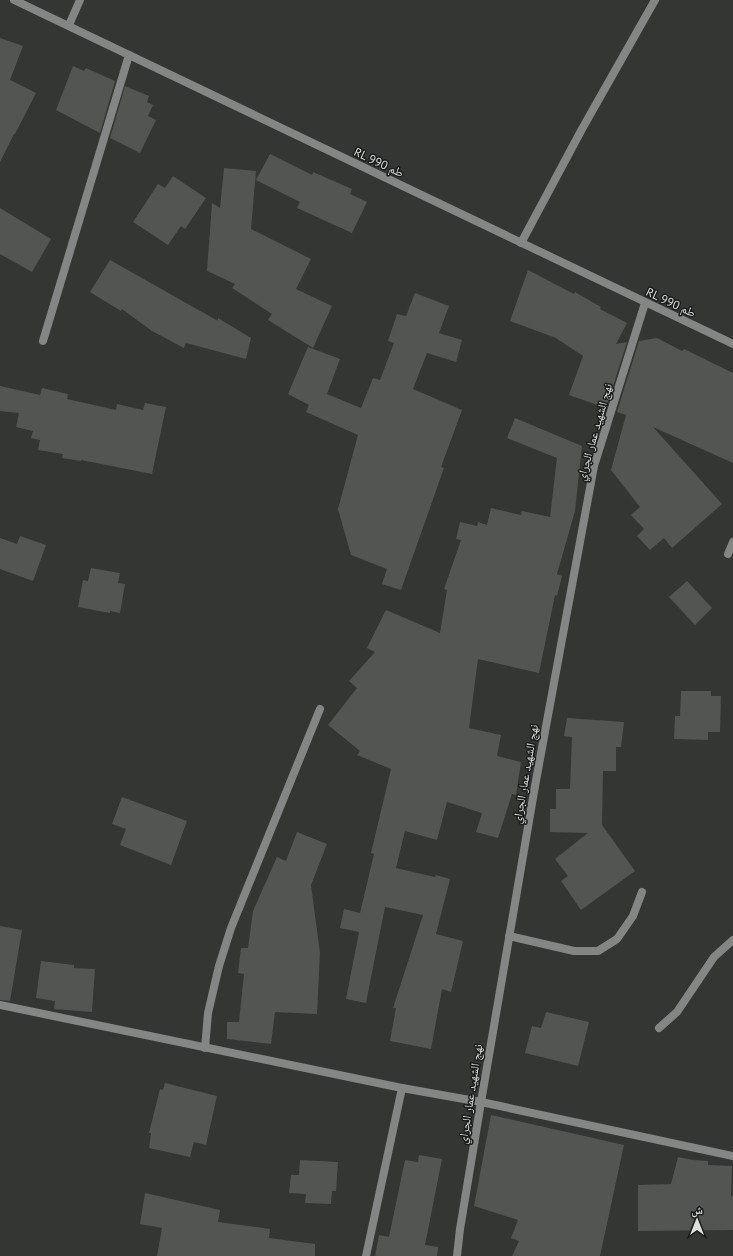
<svg xmlns="http://www.w3.org/2000/svg" width="733" height="1256" font-family="'PT Sans','Noto Naskh Arabic',sans-serif">
<style>
.building{fill:#525552}
.lines{fill:none;stroke-linecap:round;stroke-linejoin:round}
.minor{stroke:#848685;stroke-width:8}
.tertiary{stroke:#848685;stroke-width:8}
.labels{text-anchor:middle;dominant-baseline:central;stroke-width:3;stroke-linejoin:round;paint-order:stroke}
.street-label{font-size:12px;fill:#dddfde;stroke:#1b1d1c}
</style>
<rect width="100%" height="100%" fill="#333633"/>
<g class="building">
<path d="M0 38 23 46 10 80 36 93 15 134H14L0 162Z"/>
<path d="M73 66 84 71 86 68 115 81 100 133 56 110Z"/>
<path d="M125 86 149 96 147 102 153 105 148 116 156 120 140 153 110 138Z"/>
<path d="M270 154 312 175 313 172 352 189 350 194 367 202 352 233 297 208 300 202 256 180Z"/>
<path d="M224 168 256 171 251 229 311 259 296 289 332 306 313 348 268 320 272 314 232 288 235 284 207 271 212 203 220 208Z"/>
<path d="M173 176 206 198 185 229 181 226 168 245 133 222 158 184 165 188Z"/>
<path d="M0 208 51 239 32 272 0 254Z"/>
<path d="M110 260 218 321V318L251 338 246 359 186 343 184 348 152 331 122 309 121 311 90 292Z"/>
<path d="M528 270 574 294 575 292 601 307 600 309 627 323 616 344 627 342 606 408 569 395 583 356 556 338 510 321Z"/>
<path d="M415 293 449 306 439 333 462 340 456 362 427 353 413 389 462 410 441 467 444 468 401 590 382 584 387 569 351 555 338 509 358 435 306 412 309 405 288 394 308 347 340 359 327 394 361 408 373 378 380 380 394 343 388 341 397 314 406 316Z"/>
<path d="M657 338 682 351 684 349 733 373V463L653 427 722 504 672 548 664 538 650 550 637 536 644 529 631 515 640 507 611 470 626 415 617 412 639 341Z"/>
<path d="M0 386 40 395 42 388 68 394 67 399 116 410 117 404 143 410 145 403 166 407 152 474 81 460V461L62 458 63 454 38 450 40 440 31 438 33 431 16 427 19 413 0 411Z"/>
<path d="M515 418 582 446 575 511 557 574 562 576 557 596 555 595 539 673 478 659 469 728 501 735 497 756 521 762 516 795 512 794 498 838 476 832 482 813 447 802 437 840 405 831 396 868 435 877 436 875 450 879 436 934 463 941 451 992 442 989 431 1049 390 1041 396 1008H393L423 915 385 907 366 1003 346 999 359 932 340 928 344 909 360 913 374 854 371 853 391 769 357 755 360 751 328 725 357 688 349 681 375 652 367 648 386 610 440 633 447 590 444 589 461 540 456 539 460 522 477 526 478 522 487 525 491 508 521 515 522 511 550 517 557 458 507 438Z"/>
<path d="M20 536 46 545 33 581 0 569V538L17 544Z"/>
<path d="M91 568 120 573 118 583 125 584 120 613 110 611V613L78 607 83 580 88 581Z"/>
<path d="M687 581 712 608 695 625 669 597Z"/>
<path d="M681 691H711V696H721L720 732H708V740L674 739 675 716H680Z"/>
<path d="M567 718 624 722 621 747H616V771H603L602 825 635 871 581 910 561 881 568 876 555 859 588 833 550 832V809H556V789H570L572 737 564 736Z"/>
<path d="M122 797 187 821 171 865 120 845 126 829 112 824Z"/>
<path d="M297 832 327 844 311 885 320 953 317 1014 275 1012 271 1044 227 1039V1022H239L244 974 238 973 241 948H248L253 911 277 857 286 861Z"/>
<path d="M0 926 22 930 10 1001 0 1000Z"/>
<path d="M41 961 74 965V968L95 969 92 1012 54 1009 55 1001 36 998Z"/>
<path d="M546 1012 589 1022 578 1066 525 1053 532 1026 541 1028Z"/>
<path d="M165 1083 217 1096 206 1145 194 1142 190 1157 149 1148 151 1133H149L160 1089 163 1090Z"/>
<path d="M491 1115 624 1145 600 1256H512L519 1241 511 1238 518 1220 474 1206Z"/>
<path d="M419 1155 442 1159 425 1245 438 1247 437 1256H375L379 1235 389 1237 405 1160 418 1162Z"/>
<path d="M678 1157 693 1160 708 1161V1165L732 1166 731 1196H733V1230L638 1231V1185L671 1184Z"/>
<path d="M300 1160 338 1162 336 1191H332L331 1204 305 1203 306 1194 289 1193 291 1175H299Z"/>
<path d="M145 1193 220 1210 218 1222 270 1229 269 1238 315 1244V1256H157L162 1228 140 1224Z"/>
</g>
<g class="lines">
<g class="minor">
<path d="M69 25 80 0"/>
<path d="M521 243 582 129 655 0"/>
<path d="M43 341 129 55"/>
<path d="M728 554 733 542"/>
<path d="M509 936 574 951H598L617 939 633 916 642 892"/>
<path d="M0 1005 402 1088 481 1102 733 1156"/>
<path d="M659 1028 677 1012 714 957 733 940"/>
<path d="M205 1048 208 1013 219 966 231 928 320 709"/>
<path d="M366 1256 402 1088"/>
<path d="M457 1256 460 1229 481 1102 535 786 594 466 645 303"/>
</g>
<path class="tertiary" d="M14 0 733 344"/>
</g>
<g class="labels">
<g class="street-label">
<text transform="translate(379 162) rotate(25)">RL طم 990</text>
<text transform="translate(671 302) rotate(25)">RL طم 990</text>
<text transform="translate(594 432) rotate(-74)">نهج الشهيد عمار الجراي</text>
<text transform="translate(525 774) rotate(-80)">نهج الشهيد عمار الجراي</text>
<text transform="translate(470 1094) rotate(-81)">نهج الشهيد عمار الجراي</text>
</g>
</g>
<g transform="translate(697 1220)" stroke="#1b1d1c" stroke-width="3" paint-order="stroke">
<path d="M0-3L7 15L0 10L-7 15Z" fill="#dddfde"/>
<text y="-6" font-size="11" font-weight="bold" text-anchor="middle" fill="#dddfde">ش</text>
</g>
</svg>
